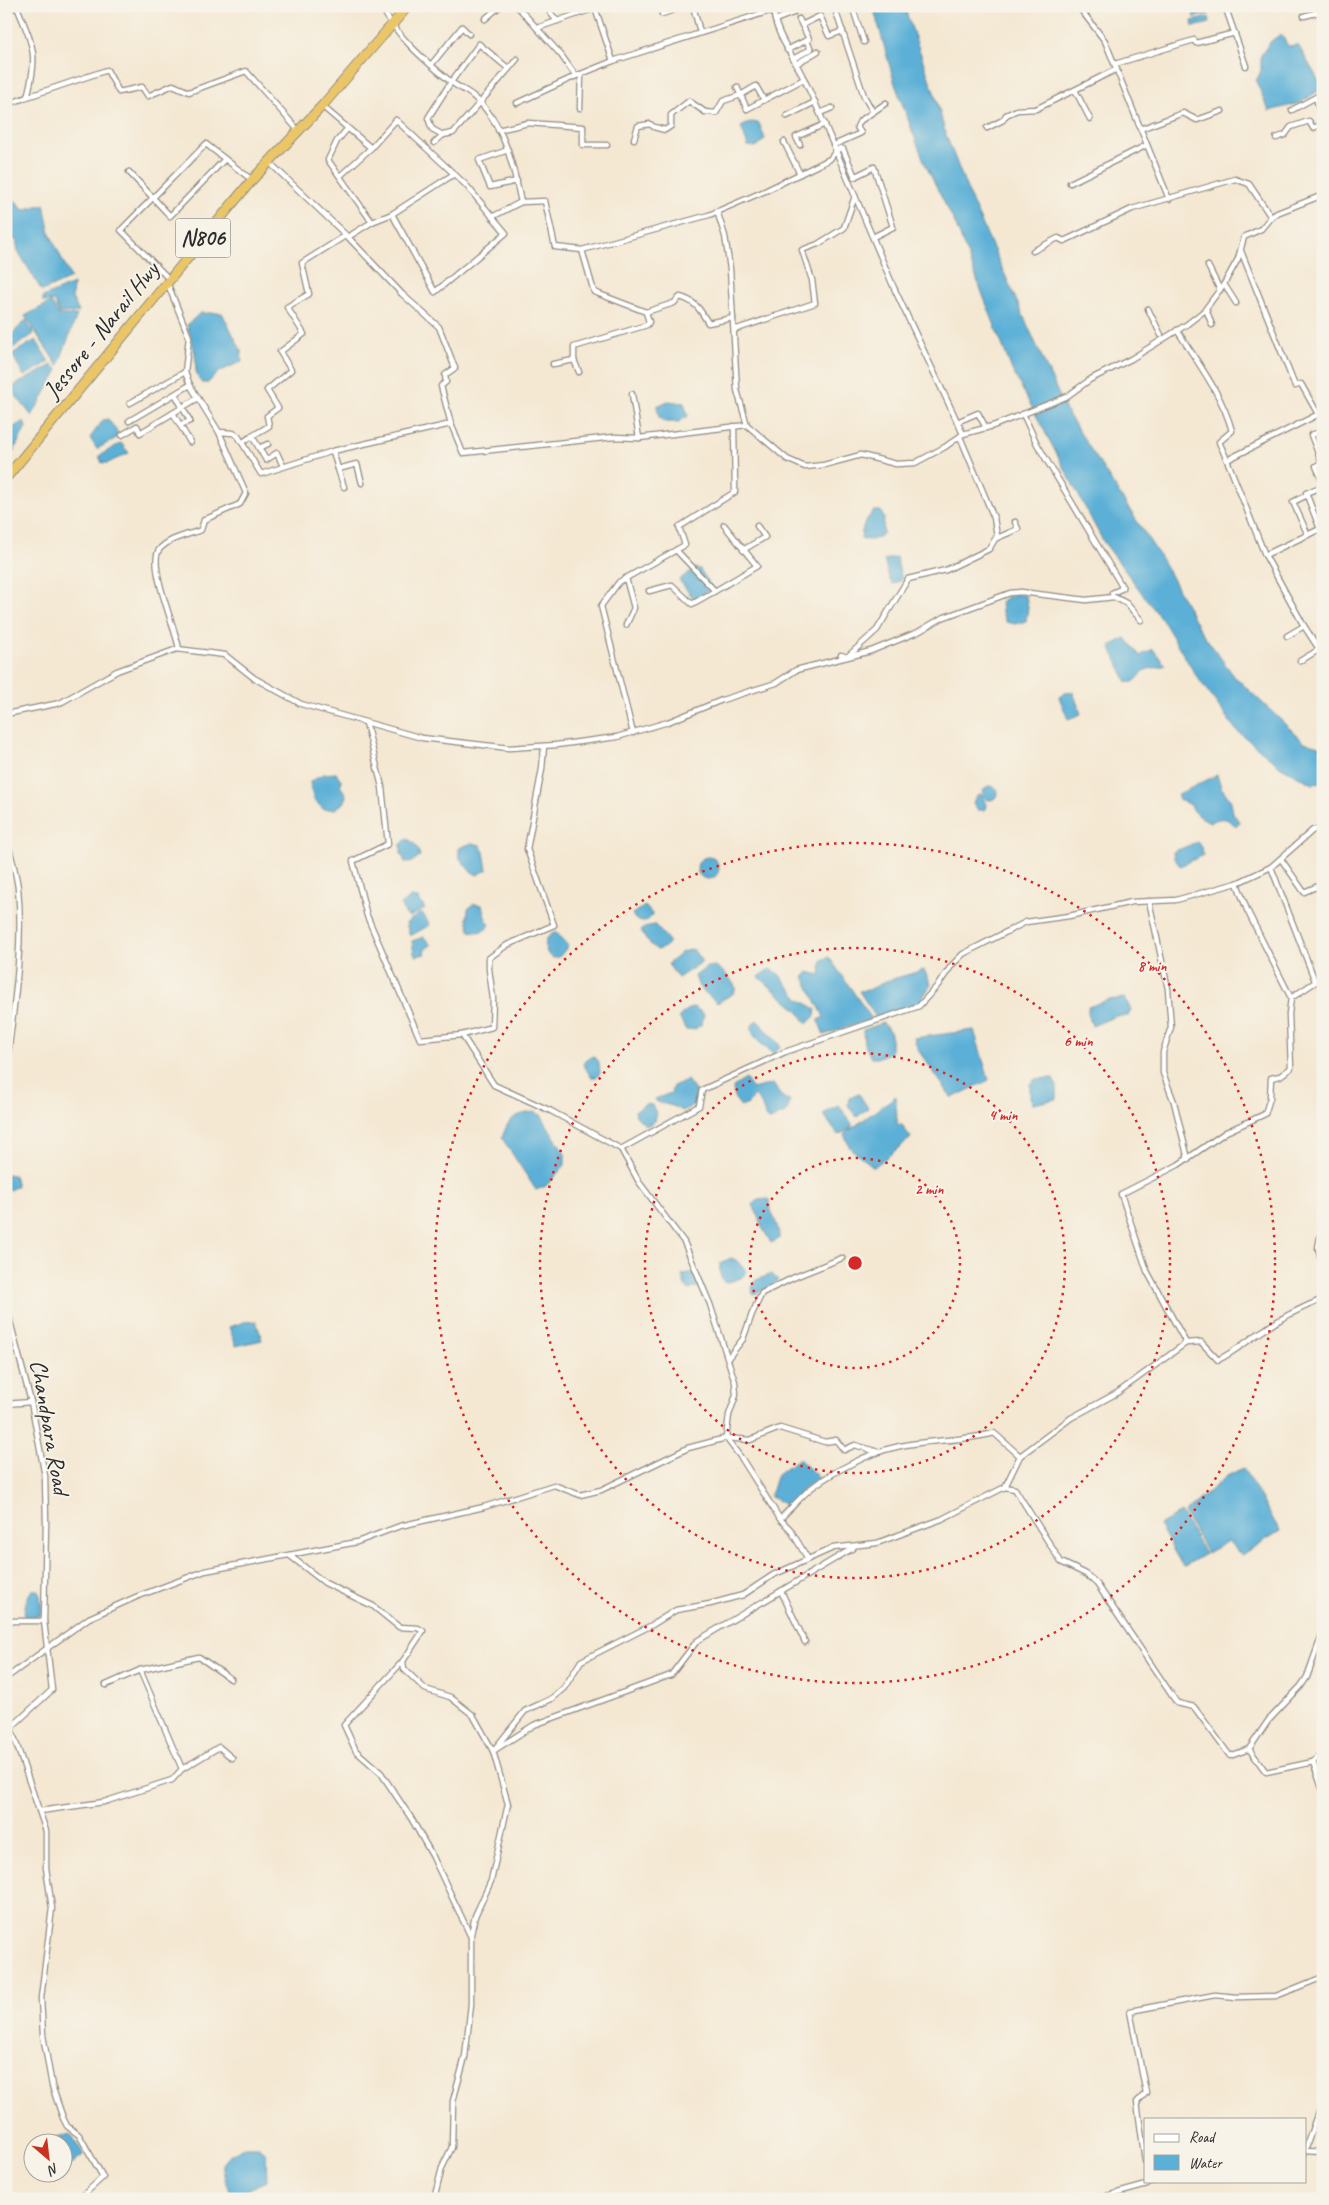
<svg xmlns="http://www.w3.org/2000/svg" width="1329" height="2205" font-family="Caveat,sans-serif">
<style>
.water{fill:#5bb0d7;stroke:#436e81}
.lines{fill:none;stroke-linecap:round;stroke-linejoin:round}
.street-casing{stroke:#908a7f;stroke-width:7}
.highway-casing{stroke:#908a7f;stroke-width:11}
.street{stroke:#fff;stroke-width:4.5}
.highway{stroke:#ebc669;stroke-width:9}
.ring{fill:none;stroke:#d62828;stroke-width:2.5;stroke-dasharray:2.5 5}
.labels{text-anchor:middle;dominant-baseline:central;stroke-width:4;stroke-linejoin:round;paint-order:stroke}
.shield{fill:#f7f3e8;stroke:#686764;stroke-width:1}
.shield-label{font-size:22px;font-weight:bold;fill:#2b2b2b}
.street-label{font-size:24px;fill:#2b2b2b;stroke:#f7f3e8}
.centre{fill:#d62828;stroke:#f7f3e8;stroke-width:2.5}
.ring-label{font-size:15px;text-anchor:middle;font-weight:bold;fill:#d62828;stroke:#f7f3e8;stroke-width:4;stroke-linejoin:round;paint-order:stroke}
</style>
<rect width="100%" height="100%" fill="#f7f3e8"/>
<filter id="ink" filterUnits="userSpaceOnUse"><feTurbulence type="fractalNoise" baseFrequency=".02" numOctaves="2"/><feDisplacementMap in="SourceGraphic" scale="10" xChannelSelector="R" yChannelSelector="G"/><feConvolveMatrix kernelMatrix="1 2 1 2 8 2 1 2 1" color-interpolation-filters="sRGB"/></filter>
<filter id="wash" filterUnits="userSpaceOnUse"><feTurbulence type="fractalNoise" baseFrequency=".0096" numOctaves="4" result="noise"/><feDisplacementMap in="SourceGraphic" scale="20" xChannelSelector="R" yChannelSelector="G"/><feGaussianBlur stdDeviation="1.12" result="paint"/><feColorMatrix in="noise" values="0 0 0 0 0 0 0 0 0 0 0 0 0 0 0 0 0 1.4 0 .05"/><feComposite in="paint" operator="in"/></filter>
<g filter="url(#wash)">
<rect width="100%" height="100%" fill="#f4e8d3"/>
<g class="water">
<path d="M873 6H904L935 95 946 135 971 199 1066 411 1162 560 1198 627 1234 676 1304 742 1323 747V783L1313 784 1281 767 1236 730 1195 674 1165 624 1103 541 1012 370 955 223 926 166 913 133 894 81Z"/>
<path d="M1207 7 1209 14 1194 17 1193 10Z"/>
<path d="M1209 17 1210 23 1193 27 1192 21Z"/>
<path d="M1281 34 1288 46 1298 45 1323 88 1300 103 1269 111 1256 81 1261 71V55L1271 41Z"/>
<path d="M751 122 759 123 765 139 756 147 748 146 741 127Z"/>
<path d="M16 201 23 210 44 204 50 234 71 278 42 291 18 251 16 239 6 241V204Z"/>
<path d="M73 284 72 298 79 312 59 313 54 301 43 302V297Z"/>
<path d="M51 302 59 315H77L58 366 25 316Z"/>
<path d="M200 313H222L241 350 242 361 219 372 208 383H202C192 373 198 362 194 349 192 341 189 333 187 325Z"/>
<path d="M26 320 34 334 13 348 7 339Z"/>
<path d="M36 340 49 362 24 376 12 354Z"/>
<path d="M52 365 58 370 32 416 10 388Z"/>
<path d="M668 401 684 403 688 416 678 422H666L659 417 657 406Z"/>
<path d="M108 419 120 436 97 449 90 438 103 420Z"/>
<path d="M24 421 26 427 11 456 13 460 6 464V432Z"/>
<path d="M121 443 129 453 108 463H102L99 456Z"/>
<path d="M874 511H881L884 519 883 534C875 540 870 542 861 538 862 526 866 519 874 511Z"/>
<path d="M896 557 902 580 893 584 890 581 884 560Z"/>
<path d="M695 568 700 569 712 588 694 599 679 580Z"/>
<path d="M1017 594 1026 596 1028 607 1026 621 1015 624 1006 622 1002 612 1001 602 1008 596Z"/>
<path d="M1126 638 1140 656 1153 649 1165 665C1158 669 1150 667 1144 671 1138 676 1137 684 1127 682L1110 646Z"/>
<path d="M1073 692 1081 714 1068 719 1059 697 1065 693Z"/>
<path d="M336 773 342 781 340 786 346 794 345 802 335 809H323L313 799 310 782 323 774Z"/>
<path d="M1217 775 1221 787 1231 801 1233 813 1240 823 1236 827C1227 817 1222 817 1210 822 1202 818 1194 814 1191 805L1179 800 1177 795Z"/>
<circle cx="990" cy="793" r="7"/>
<path d="M981 794 986 804 985 810H978L973 803 975 798Z"/>
<path d="M407 839C415 842 418 848 420 856L410 863 405 862 401 853V844Z"/>
<path d="M1197 842 1202 847 1203 855 1180 866 1174 858 1173 852Z"/>
<path d="M472 843 480 845 484 852 487 870 477 875 469 870 459 857V848Z"/>
<circle cx="708" cy="868" r="11"/>
<path d="M411 897 418 898 425 909 409 917 406 915 400 905Z"/>
<path d="M474 904 482 905 485 917 490 925C485 932 478 933 470 931L467 919 468 909Z"/>
<path d="M645 906 653 915 648 920 641 922 635 919 632 914Z"/>
<path d="M419 914H423L430 925 410 936 406 923Z"/>
<path d="M655 925 669 941 665 947 657 950 646 940 641 930 648 926Z"/>
<path d="M556 932 568 946 559 957 553 958 547 953C544 942 545 937 556 932Z"/>
<path d="M424 937 431 945 424 950 425 954 416 956 414 954 412 941Z"/>
<path d="M693 949 702 962 678 978 668 964 682 952Z"/>
<path d="M829 957 872 1019 824 1035 818 1020 824 1017 804 977 809 972 820 975 822 960Z"/>
<path d="M716 966 729 977 736 988 734 993 717 1003 699 987 695 976 707 967Z"/>
<path d="M769 969 778 973 799 999 816 1009 815 1016 807 1024 798 1011 759 977Z"/>
<path d="M924 970 931 984 921 1001 877 1019 859 991 869 990 886 981Z"/>
<path d="M1125 998 1131 1010 1128 1016H1116L1092 1026 1088 1013V1007L1108 1000Z"/>
<path d="M694 1007 704 1014 702 1024 695 1029 686 1030 679 1017 686 1010Z"/>
<path d="M757 1020 779 1044 780 1048 773 1054 757 1040 750 1028Z"/>
<path d="M883 1023 891 1033V1052L877 1058H871L864 1043 863 1030Z"/>
<path d="M974 1030 989 1080 952 1098 918 1050 914 1038Z"/>
<path d="M593 1056 599 1063 600 1073 597 1077H591L583 1064 587 1059Z"/>
<path d="M1052 1078 1057 1086V1099L1033 1104 1030 1097V1084L1035 1079Z"/>
<path d="M746 1079 752 1089 773 1084 781 1096 790 1101 787 1112 770 1120 766 1118 761 1103 755 1096 748 1104 741 1107 734 1097 733 1087Z"/>
<path d="M687 1080 696 1092 694 1105 682 1111 673 1106 657 1102 655 1099 671 1093 673 1086Z"/>
<path d="M859 1094 868 1108 857 1117 848 1105 849 1098Z"/>
<path d="M896 1096 897 1124 902 1125 911 1138 874 1167 850 1148 844 1134Z"/>
<path d="M646 1104 652 1105 656 1113 654 1122 646 1126 636 1116 635 1111Z"/>
<path d="M839 1105 852 1124 851 1128 838 1135 823 1114Z"/>
<path d="M535 1112 541 1115 565 1154V1165L546 1186 536 1190 502 1138C508 1119 514 1114 535 1112Z"/>
<path d="M6 1174 14 1175 17 1186 6 1192Z"/>
<path d="M769 1199C769 1214 780 1224 779 1239L771 1243 762 1227 753 1204 757 1200Z"/>
<path d="M731 1258 736 1260 747 1272 741 1278 725 1283C720 1276 718 1271 721 1263Z"/>
<path d="M689 1273H695L700 1286 689 1290 685 1285 682 1275Z"/>
<path d="M772 1274 778 1280 772 1286 753 1295 752 1285 756 1280Z"/>
<path d="M256 1321 262 1340 236 1346 229 1327 244 1322Z"/>
<path d="M799 1459 819 1478 802 1490 790 1508 770 1496 777 1474Z"/>
<path d="M1243 1468 1280 1531 1241 1555 1228 1541 1207 1553 1184 1513 1227 1476Z"/>
<path d="M1181 1513 1205 1554 1183 1567 1159 1525Z"/>
<path d="M32 1590H39L42 1608 40 1616 24 1617C25 1606 25 1600 32 1590Z"/>
<path d="M71 2134 84 2155 63 2172 62 2142H47L52 2139Z"/>
<path d="M244 2147H258L266 2153 267 2180 242 2193 232 2194 225 2179 222 2164 229 2155Z"/>
</g>
</g>
<g filter="url(#ink)">
<g class="lines">
<g class="street-casing">
<g id="street">
<path d="M381 6C397 37 424 60 450 81 457 87 466 90 473 96 504 122 513 165 521 202L545 201 555 247 582 250 709 215 765 191 830 159 836 151C825 125 814 99 801 73 790 51 774 32 773 6"/>
<path d="M517 6 561 55 576 76 613 61 773 10"/>
<path d="M545 6 557 21"/>
<path d="M693 6 700 32"/>
<path d="M852 6 864 42"/>
<path d="M1078 6 1105 41 1169 199"/>
<path d="M1225 6 1246 66"/>
<path d="M6 11 17 7C33 46 39 54 27 97L6 105"/>
<path d="M662 14 685 6"/>
<path d="M1304 16 1323 11"/>
<path d="M485 19 500 6"/>
<path d="M775 20 793 13"/>
<path d="M802 25 820 16 829 36 843 31"/>
<path d="M537 28 595 8 613 61"/>
<path d="M787 50 809 39 799 19"/>
<path d="M793 59 811 49 806 40"/>
<path d="M1319 62 1323 60"/>
<path d="M796 64 818 51"/>
<path d="M1115 64 1194 40 1196 43 1235 33"/>
<path d="M431 65 462 27 469 34"/>
<path d="M509 69 479 44 451 82 428 118 432 129 443 135 453 133C475 109 496 84 517 59"/>
<path d="M737 87 747 109 804 79"/>
<path d="M1075 90 1090 119"/>
<path d="M27 97 107 70 119 92 142 87 148 96 173 85 189 92 246 71 298 130"/>
<path d="M517 103 576 76"/>
<path d="M322 106 371 148 396 120 466 185 506 233 435 292 392 214 372 222 328 160 337 141 348 128"/>
<path d="M580 108 581 74"/>
<path d="M1323 108 1319 110 1323 115"/>
<path d="M1292 110 1316 97 1319 110"/>
<path d="M873 112 886 103"/>
<path d="M820 113 832 108"/>
<path d="M787 116 815 102"/>
<path d="M987 128 1003 120 1006 115 1017 110 1036 109 1117 69"/>
<path d="M1143 128 1183 113 1197 120 1222 111"/>
<path d="M498 130 528 123 583 127V145H607"/>
<path d="M1276 138 1285 135 1291 127 1309 121 1313 128 1323 124"/>
<path d="M634 139 638 126 650 124 654 127 665 130 671 126V115L689 101 705 112 716 113 723 101 741 95 756 86 764 100"/>
<path d="M784 142 800 174"/>
<path d="M434 143 443 135"/>
<path d="M800 145 796 137 825 124"/>
<path d="M834 145 861 133 857 127 860 121 873 112 864 96 834 6"/>
<path d="M508 150 479 160 490 187 517 181"/>
<path d="M269 162 348 237 402 294 439 327 455 368 445 375 446 382 441 386 451 424"/>
<path d="M129 172 170 216 225 159 252 180"/>
<path d="M340 176 371 148"/>
<path d="M854 177 874 167 893 227 873 237"/>
<path d="M855 177 843 149 840 148 836 151 894 288 963 434"/>
<path d="M1070 183 1147 145"/>
<path d="M717 211 725 236 730 269 737 390 747 425 787 459 805 467 824 465 861 455 896 464 915 463 945 447 963 434 993 426 1066 397 1091 379 1131 359 1186 325 1204 311 1224 284 1238 259 1244 237 1261 229 1271 217 1277 213 1323 195"/>
<path d="M392 214 454 174"/>
<path d="M492 217 521 202"/>
<path d="M348 237 372 222"/>
<path d="M582 250 594 292 646 312 674 303 680 297C695 301 700 309 708 323L733 318"/>
<path d="M1033 251 1058 238 1064 241 1132 209 1235 179 1249 184 1271 217"/>
<path d="M1241 251 1295 386 1301 384 1318 414"/>
<path d="M1208 266 1220 290"/>
<path d="M169 279 121 230 206 144 225 159"/>
<path d="M167 282 189 337 185 372 190 385 219 432 233 433 238 436 261 474 333 451 451 424 463 453 614 437 639 438 747 425"/>
<path d="M1224 284 1236 303"/>
<path d="M1148 309 1161 335"/>
<path d="M1206 309 1212 325"/>
<path d="M734 330 815 303 812 280 802 250 818 244 844 228 855 196"/>
<path d="M1177 330C1197 362 1222 394 1232 431L1219 442 1227 460 1323 412"/>
<path d="M553 364 574 360"/>
<path d="M579 372 574 360V347L647 325 649 322 646 312"/>
<path d="M175 394 190 421 180 425 190 442"/>
<path d="M632 394 639 438"/>
<path d="M130 403 185 372"/>
<path d="M173 413 180 425"/>
<path d="M1023 414 1037 444 1123 588 1112 593"/>
<path d="M129 421 190 385"/>
<path d="M957 422 978 413 986 428"/>
<path d="M122 435 137 426 140 433 198 398"/>
<path d="M252 436 269 426 267 416 278 408 267 390 291 370 280 352 304 334 287 307 309 294 302 263 345 236"/>
<path d="M243 442 252 436 266 460 277 453 283 466"/>
<path d="M259 448 268 444"/>
<path d="M333 451 338 469 357 464 362 483"/>
<path d="M1227 460 1265 555 1304 626 1323 655"/>
<path d="M1323 462 1316 466 1323 482"/>
<path d="M1322 463 1311 435 1323 431"/>
<path d="M338 469 344 487"/>
<path d="M1307 495 1293 502 1308 535"/>
<path d="M997 538 1018 529 1015 522"/>
<path d="M743 550 765 537 757 526"/>
<path d="M1265 555 1320 529 1306 493 1323 486"/>
<path d="M649 591 672 585 692 604 715 591 676 550"/>
<path d="M715 591 757 566 724 525"/>
<path d="M626 625 634 608 626 578"/>
<path d="M1287 636 1304 626"/>
<path d="M179 649C176 629 148 566 159 550 168 538 188 535 201 530L204 520 240 504 246 493 219 432"/>
<path d="M841 655 847 657 877 630 908 579 946 570 989 549 997 536 994 518 961 439"/>
<path d="M1300 661 1320 649"/>
<path d="M6 714 60 703 117 671 177 649 225 655 254 678 301 704 422 738 509 748 556 745 617 737 668 722 722 700 776 683 796 670 871 651 918 632 942 618 1010 593 1021 592 1086 600 1114 597 1126 603 1141 620"/>
<path d="M633 733 601 606 619 582 685 545 679 527 735 492 734 426"/>
<path d="M6 836C10 853 16 871 18 888 24 948 13 1011 6 1071"/>
<path d="M1281 859 1304 892 1323 884"/>
<path d="M1271 867 1315 981"/>
<path d="M1149 901 1168 989 1171 1027 1163 1052V1073L1174 1102 1188 1159"/>
<path d="M1291 998 1247 910 1237 883 1271 867 1313 830 1323 828"/>
<path d="M462 1035 492 1027 493 999 489 969V958L507 945 554 925 527 849 542 769 544 746"/>
<path d="M621 1149 699 1106 702 1090 785 1052 919 1006 938 985 952 965 963 954 1026 922 1069 916 1132 902 1176 900 1237 883"/>
<path d="M1323 1235 1320 1237 1318 1248 1323 1267"/>
<path d="M6 1306 31 1402 45 1476 46 1523 44 1621 52 1690 6 1732"/>
<path d="M1186 1343 1147 1271 1121 1194 1178 1165 1226 1132 1265 1114 1270 1098 1271 1078 1280 1076 1291 1068 1289 1014 1291 998 1323 977"/>
<path d="M728 1358 743 1339 752 1314 762 1293 795 1277 842 1258"/>
<path d="M6 1404 31 1402"/>
<path d="M726 1438 750 1440 780 1428 825 1442 836 1440 844 1450 855 1445 878 1452"/>
<path d="M726 1438 742 1459 780 1519"/>
<path d="M1005 1487 1015 1489 1061 1562 1086 1574 1097 1584 1177 1703 1194 1707 1230 1756 1249 1749 1268 1721 1301 1686 1307 1677 1323 1632"/>
<path d="M289 1555 325 1583 373 1606 399 1627 418 1628 423 1631 403 1661 404 1669 425 1689 450 1697 473 1715 493 1751 534 1725 671 1675 697 1641 853 1548"/>
<path d="M808 1559 790 1529 780 1519C790 1509 800 1498 810 1489 830 1473 871 1452 896 1447 928 1439 960 1442 994 1433L1020 1456"/>
<path d="M781 1591 805 1642"/>
<path d="M6 1621H44"/>
<path d="M403 1661 344 1725 356 1751 381 1773 411 1818 433 1857 470 1935"/>
<path d="M6 1678 89 1618 136 1597 205 1571 357 1542 400 1526 484 1507 554 1485 580 1495 601 1490 688 1448 726 1438 729 1415 736 1395 735 1382 710 1304 684 1242 639 1182 621 1149 551 1111 494 1085 462 1035 420 1039 367 916 353 861 388 844 382 787 366 723"/>
<path d="M106 1685 140 1670"/>
<path d="M11 1728 46 1831V1868L52 1908 41 1998 43 2035 52 2086 63 2118 67 2126 79 2135 103 2177 79 2199"/>
<path d="M1249 1749 1266 1772 1313 1762 1323 1791"/>
<path d="M1313 1762 1323 1752"/>
<path d="M182 1769 140 1670 199 1657 231 1679"/>
<path d="M40 1811 104 1802 172 1780 182 1769 219 1747 232 1758"/>
<path d="M1305 2150 1316 2118 1323 2106"/>
<path d="M1305 2151 1323 2152"/>
<path d="M1145 2161 1137 2102 1146 2093 1130 2011 1215 1995 1237 1997 1276 1996 1323 1977"/>
<path d="M434 2199 442 2168 452 2147 453 2101 465 2057 471 2004V1934L475 1916 491 1881 508 1804 493 1751 525 1711 551 1699 564 1688 581 1661 652 1625 676 1610 710 1604 743 1595 773 1575 833 1548 877 1543 942 1519 1005 1487 1020 1456 1071 1418 1117 1393 1186 1343 1201 1342 1218 1360C1236 1351 1248 1340 1264 1330 1282 1317 1303 1307 1323 1299"/>
<path d="M1096 2199 1147 2185 1152 2181"/>
</g>
</g>
<g class="highway-casing">
<path id="highway" d="M6 478 252 180 322 106 408 6"/>
</g>
<use href="#street" class="street"/>
<use href="#highway" class="highway"/>
</g>
</g>
<g class="ring">
<circle cx="855" cy="1263" r="105"/>
<circle cx="855" cy="1263" r="210"/>
<circle cx="855" cy="1263" r="315"/>
<circle cx="855" cy="1263" r="420"/>
</g>
<g class="labels">
<rect class="shield" x="175.5" y="218.5" width="55" height="39" rx="4"/>
<g class="shield-label">
<text x="203" y="238">N806</text>
</g>
<g class="street-label">
<text transform="translate(101 330) rotate(-51)">Jessore - Narail Hwy</text>
<text transform="translate(50 1427) rotate(80)">Chandpara Road</text>
</g>
</g>
<circle cx="855" cy="1263" r="8" class="centre"/>
<g class="ring-label">
<text x="1152" y="971">8 min</text>
<text x="1078" y="1046">6 min</text>
<text x="1003" y="1120">4 min</text>
<text x="929" y="1194">2 min</text>
</g>
<rect width="1329" height="2205" fill="none" stroke="#f7f3e8" stroke-width="25"/>
<rect x="1144" y="2118" width="162" height="65" fill="#f7f3e8" stroke="#a5a39c"/>
<rect x="1154" y="2134" width="25" height="8" fill="#ffffff" stroke="#a5a39c"/>
<text x="1189" y="2142" font-size="15" fill="#2b2b2b">Road</text>
<rect x="1154" y="2155" width="25" height="15" fill="#5bb0d7" stroke="#a5a39c"/>
<text x="1189" y="2168" font-size="15" fill="#2b2b2b">Water</text>
<g transform="translate(48 2158) rotate(152)"><circle r="24" fill="#f7f3e8" stroke="#a5a39c"/>
<path d="M0-4L9 19L0 12L-9 19Z" fill="#c8321e"/>
<text y="-8" font-size="14" font-weight="bold" text-anchor="middle" fill="#2b2b2b">N</text>
</g>
</svg>
